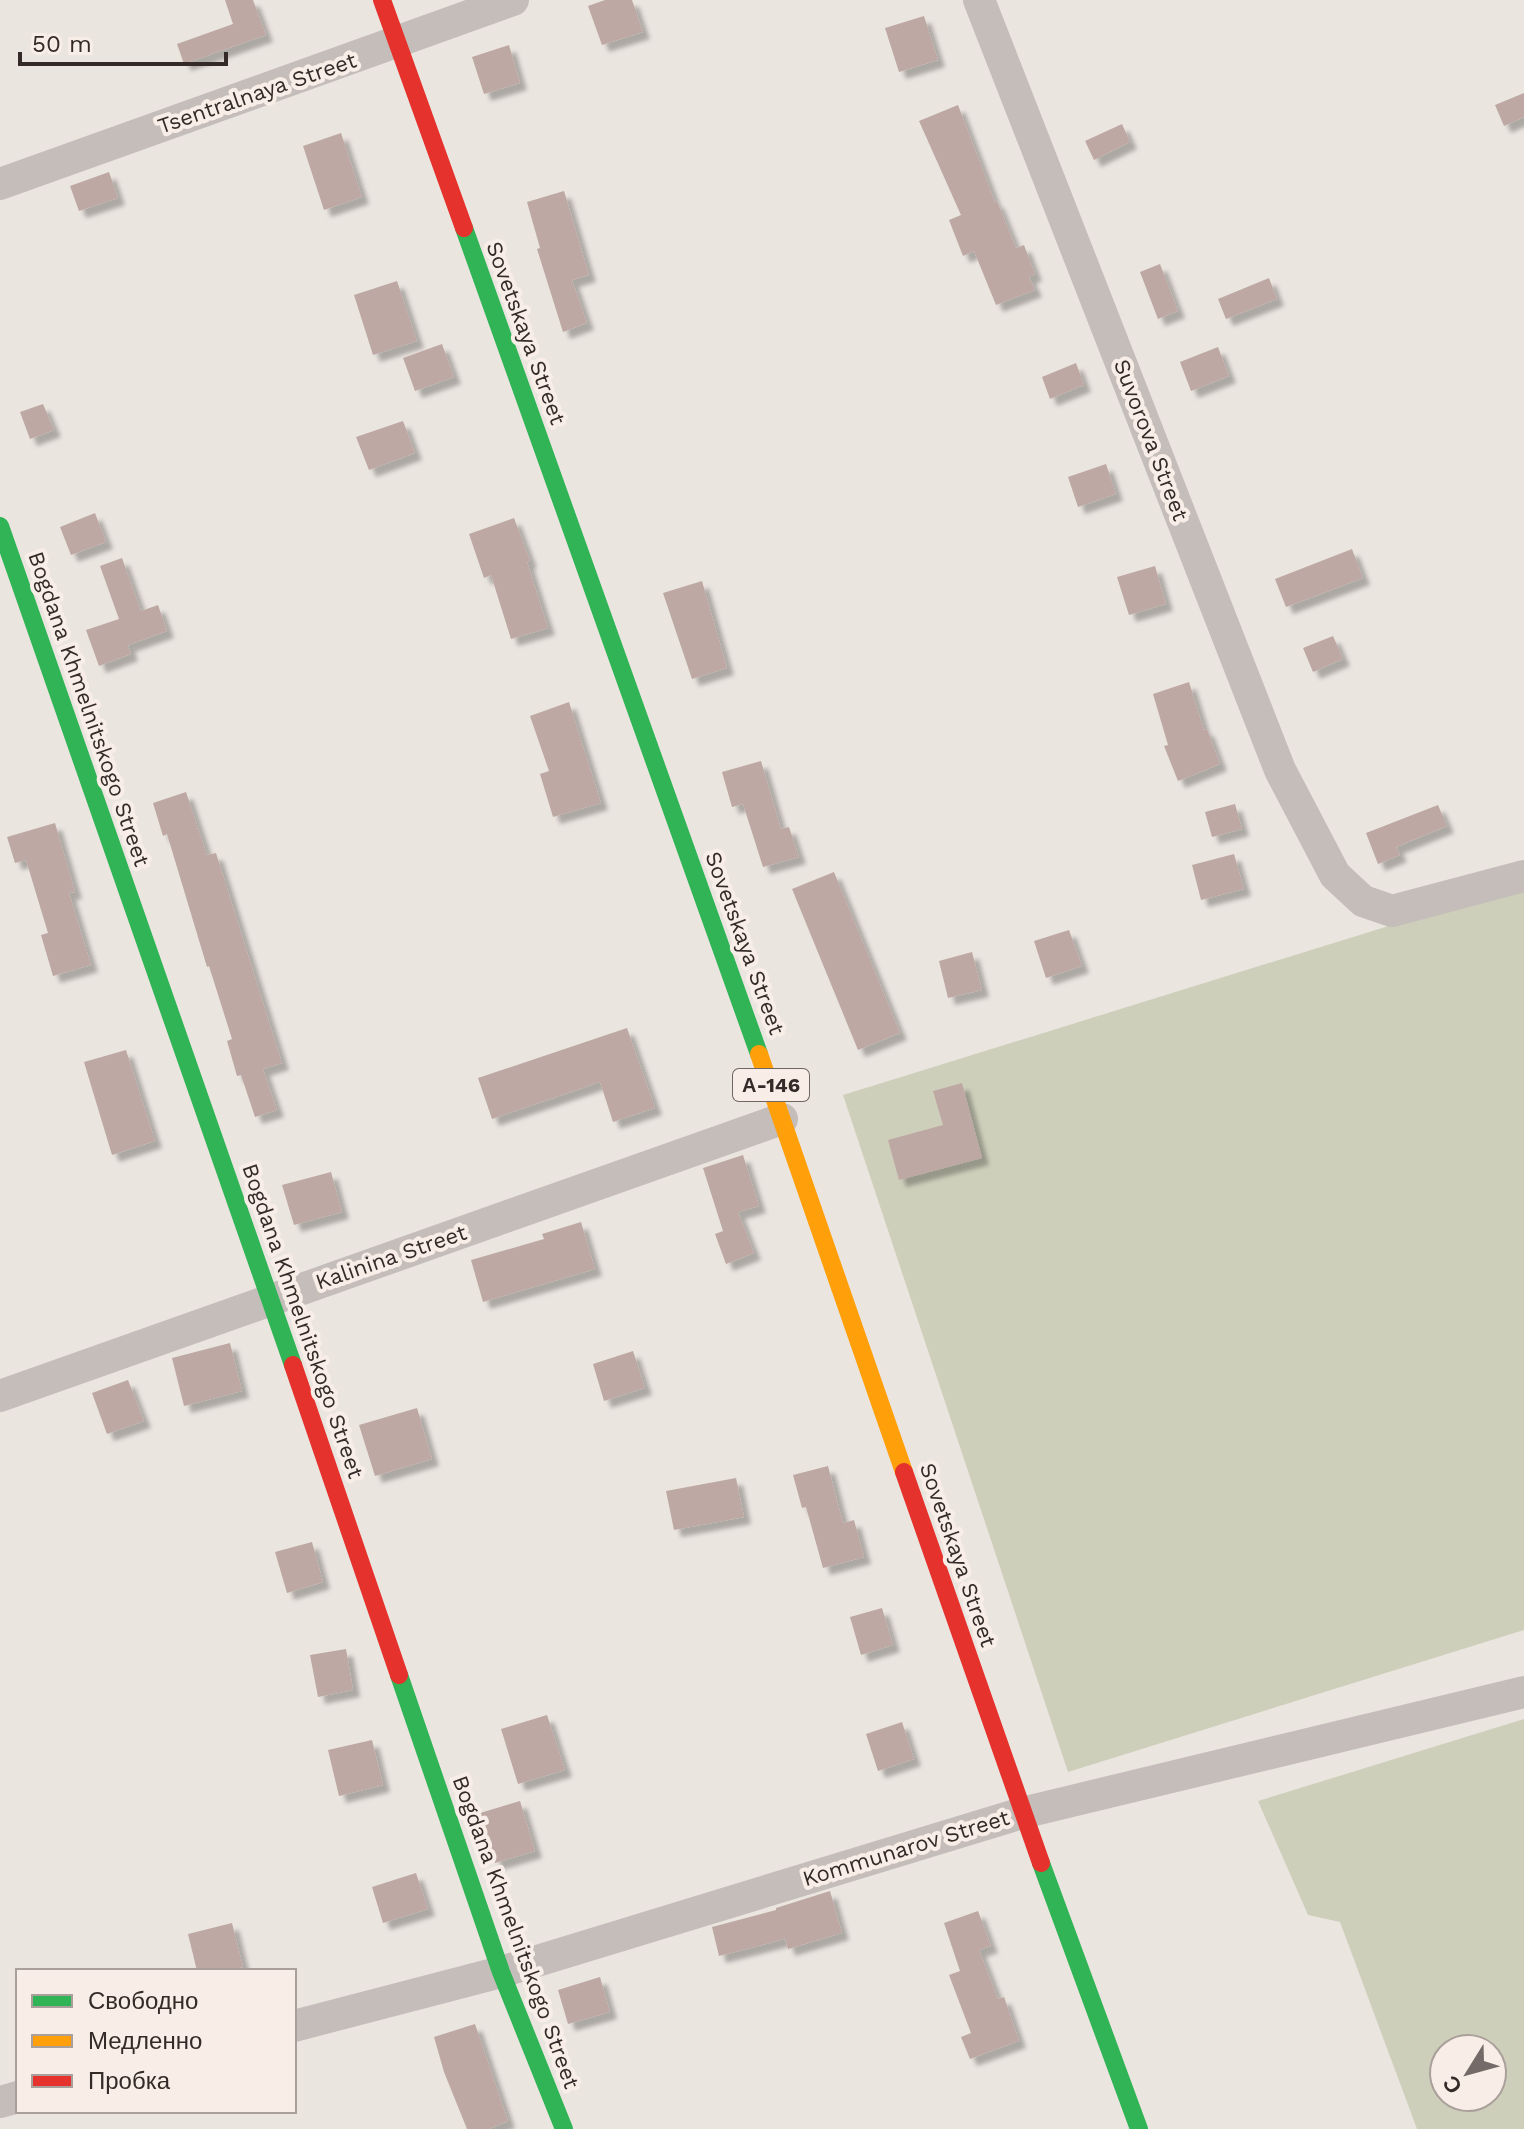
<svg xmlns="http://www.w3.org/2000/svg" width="1524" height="2129" font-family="'Work Sans',sans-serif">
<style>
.green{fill:#cecfbb;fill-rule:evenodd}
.building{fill:#bda8a3;filter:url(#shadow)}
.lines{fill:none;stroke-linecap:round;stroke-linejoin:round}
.street{stroke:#c4bdb9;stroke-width:32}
.fast{stroke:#30b455;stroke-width:18}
.slow{stroke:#ff9f0a;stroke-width:18}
.jam{stroke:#e5322d;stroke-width:18}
.labels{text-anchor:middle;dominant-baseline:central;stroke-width:8;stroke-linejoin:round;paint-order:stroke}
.shield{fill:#f8eee7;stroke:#6f6561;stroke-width:2}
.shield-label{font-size:20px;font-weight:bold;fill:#342a28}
.street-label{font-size:22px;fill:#342a28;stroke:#f8eee7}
</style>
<defs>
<filter id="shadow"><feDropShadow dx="7" dy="7" stdDeviation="2" flood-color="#0004"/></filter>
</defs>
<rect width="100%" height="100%" fill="#ebe5e0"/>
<g class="green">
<path d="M1524 884V1630L1068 1772 843 1095Z"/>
<path d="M1524 1719V2129H1417L1340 1922 1308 1915 1258 1801ZM1444 2049H1492V2097H1444Z"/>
</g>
<g class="building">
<path d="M225 0H253L266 35 184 64 177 44 233 24Z"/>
<path d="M605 0H632L643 32 602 45 588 6Z"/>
<path d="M924 16 938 60 899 72 885 28Z"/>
<path d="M509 45 520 83 484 94 472 57Z"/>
<path d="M1524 93V117L1504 126 1495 105Z"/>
<path d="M958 105 995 202 997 201 1016 248 1024 245 1035 274 1029 277 1035 290 996 305 974 251 963 256 949 220 961 215 919 121Z"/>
<path d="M1122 124 1130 142 1094 160 1085 141Z"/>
<path d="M341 133 362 197 324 210 303 146Z"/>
<path d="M109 172 118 198 79 211 70 186Z"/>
<path d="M564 191 589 275 572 280 587 323 563 332 537 249 540 248 527 202Z"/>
<path d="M1160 264 1178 311 1158 319 1140 272Z"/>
<path d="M1269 278 1277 299 1226 319 1218 299Z"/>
<path d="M397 281 417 341 373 355 354 295Z"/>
<path d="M442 344 454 377 415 391 403 358Z"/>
<path d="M1218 347 1229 376 1191 391 1180 362Z"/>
<path d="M1076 363 1084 385 1050 399 1042 377Z"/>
<path d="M43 404 54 430 30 439 20 412Z"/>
<path d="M403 421 415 453 369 470 356 437Z"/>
<path d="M1106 464 1116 494 1078 507 1068 477Z"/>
<path d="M95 513 106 542 71 555 60 527Z"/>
<path d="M514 518 530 561 527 562 548 628 511 639 491 575 484 578 469 534Z"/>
<path d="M1352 549 1363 578 1286 607 1275 579Z"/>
<path d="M122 558 141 611 158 605 167 631 128 645 131 654 99 666 86 630 119 619 100 566Z"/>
<path d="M1155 566 1166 604 1129 615 1117 577Z"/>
<path d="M702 581 727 668 692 679 663 593Z"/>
<path d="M1333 636 1343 659 1313 672 1303 648Z"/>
<path d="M1189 682 1204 730 1207 729 1220 764 1178 781 1164 746 1168 745 1153 694Z"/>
<path d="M569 702 601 803 553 817 540 774 549 771 530 716Z"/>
<path d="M761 761 781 829 789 827 799 857 763 867 743 804 732 807 722 772Z"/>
<path d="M186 792 207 855 216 853 282 1063 263 1069 277 1110 255 1117 241 1075 237 1076 227 1041 232 1039 209 966 207 967 167 834 163 836 153 803Z"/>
<path d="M1235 804 1242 829 1212 837 1205 812Z"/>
<path d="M1438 805 1447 826 1396 847 1400 855 1378 864 1366 833Z"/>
<path d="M55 823 75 892 69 893 91 965 53 976 41 935 48 933 26 860 15 863 7 837Z"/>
<path d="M1234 854 1244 889 1201 900 1192 865Z"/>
<path d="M834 872 900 1033 858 1050 792 889Z"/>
<path d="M1069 930 1082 966 1046 978 1034 941Z"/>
<path d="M972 952 982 990 948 998 939 961Z"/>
<path d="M627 1028 655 1108 613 1122 600 1082 492 1119 478 1078Z"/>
<path d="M126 1050 155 1141 112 1155 84 1062Z"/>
<path d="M962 1083 982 1158 899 1180 888 1140 943 1125 933 1091Z"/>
<path d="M743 1155 759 1206 738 1212 754 1253 726 1264 715 1234 723 1231 703 1168Z"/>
<path d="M331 1172 342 1212 294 1225 282 1185Z"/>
<path d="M581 1222 595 1269 483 1302 471 1260 544 1239 542 1234Z"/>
<path d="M230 1343 242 1391 184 1406 172 1358Z"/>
<path d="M633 1351 645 1388 604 1401 593 1364Z"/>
<path d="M128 1380 144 1421 107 1434 92 1393Z"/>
<path d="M417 1408 432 1459 375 1476 359 1425Z"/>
<path d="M828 1466 843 1523 854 1520 864 1557 823 1568 806 1507 802 1508 793 1475Z"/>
<path d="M736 1478 744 1517 674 1530 666 1491Z"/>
<path d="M312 1542 323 1582 287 1593 275 1552Z"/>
<path d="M882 1608 893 1645 861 1655 850 1617Z"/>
<path d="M346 1649 353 1690 318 1697 310 1655Z"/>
<path d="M547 1715 565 1770 518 1784 501 1729Z"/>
<path d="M902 1722 914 1759 878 1771 866 1734Z"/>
<path d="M372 1740 383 1785 339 1796 328 1750Z"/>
<path d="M520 1801 535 1851 495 1863 480 1813Z"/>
<path d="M416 1873 428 1909 383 1923 372 1887Z"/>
<path d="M830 1891 842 1933 788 1949 785 1939 719 1956 712 1927 776 1910V1908Z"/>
<path d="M978 1911 991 1946 979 1950 998 1999 1004 1997 1019 2041 970 2059 961 2037 971 2033 949 1975 960 1971 944 1923Z"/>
<path d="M232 1923 243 1967 224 1971H197L188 1934Z"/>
<path d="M600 1977 610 2012 568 2024 558 1990Z"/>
<path d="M475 2024 508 2121 489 2129H467L444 2072 434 2037Z"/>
</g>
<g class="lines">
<g class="street">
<path d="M979 0 1280 770 1335 875 1363 901 1392 911 1524 876"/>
<path d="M0 184 513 0"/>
<path d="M0 1396 782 1119"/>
<path d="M294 2026 501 1972 1022 1813 1524 1692"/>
<path d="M0 2102 18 2097"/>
</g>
<g class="fast">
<path d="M464 228 759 1054"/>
<path d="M0 526 293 1365"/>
<path d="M399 1675 501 1972 564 2129"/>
<path d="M1041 1863 1139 2129"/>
</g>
<path class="slow" d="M759 1054 904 1472"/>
<g class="jam">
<path d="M382 0 464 228"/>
<path d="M293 1365 399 1675"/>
<path d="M904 1472 1041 1863"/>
</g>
</g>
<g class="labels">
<rect class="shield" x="733" y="1069" width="76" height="32" rx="6"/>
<g class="shield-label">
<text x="771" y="1085">А-146</text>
</g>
<g class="street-label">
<text transform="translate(257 93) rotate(-19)">Tsentralnaya Street</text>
<text transform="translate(526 333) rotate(70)">Sovetskaya Street</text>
<text transform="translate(1151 440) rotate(69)">Suvorova Street</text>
<text transform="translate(89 709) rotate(71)">Bogdana Khmelnitskogo Street</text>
<text transform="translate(745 943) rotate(70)">Sovetskaya Street</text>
<text transform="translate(391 1257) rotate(-19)">Kalinina Street</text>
<text transform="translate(303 1321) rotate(71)">Bogdana Khmelnitskogo Street</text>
<text transform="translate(958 1555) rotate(71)">Sovetskaya Street</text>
<text transform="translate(906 1848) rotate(-17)">Kommunarov Street</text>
<text transform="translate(516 1932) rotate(70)">Bogdana Khmelnitskogo Street</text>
</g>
</g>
<rect x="16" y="1969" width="280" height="144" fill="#f8eee7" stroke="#aaa09b" stroke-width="2"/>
<rect x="32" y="1995" width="40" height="12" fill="#30b455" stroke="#aaa09b" stroke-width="2"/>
<text x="88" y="2009" font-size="24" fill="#342a28">Свободно</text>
<rect x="32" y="2035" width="40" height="12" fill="#ff9f0a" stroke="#aaa09b" stroke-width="2"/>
<text x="88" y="2049" font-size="24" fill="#342a28">Медленно</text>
<rect x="32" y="2075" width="40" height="12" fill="#e5322d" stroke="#aaa09b" stroke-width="2"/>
<text x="88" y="2089" font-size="24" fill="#342a28">Пробка</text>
<g transform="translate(1468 2073) rotate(233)"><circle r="38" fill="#f8eee7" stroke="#aaa09b" stroke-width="2"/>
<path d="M0-6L14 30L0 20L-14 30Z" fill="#746b68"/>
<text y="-12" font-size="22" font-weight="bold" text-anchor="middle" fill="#342a28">С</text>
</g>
<path d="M20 52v12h206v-12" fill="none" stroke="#342a28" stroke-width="4"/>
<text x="32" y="52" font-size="24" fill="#342a28" stroke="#f8eee7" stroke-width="6" paint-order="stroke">50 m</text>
</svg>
